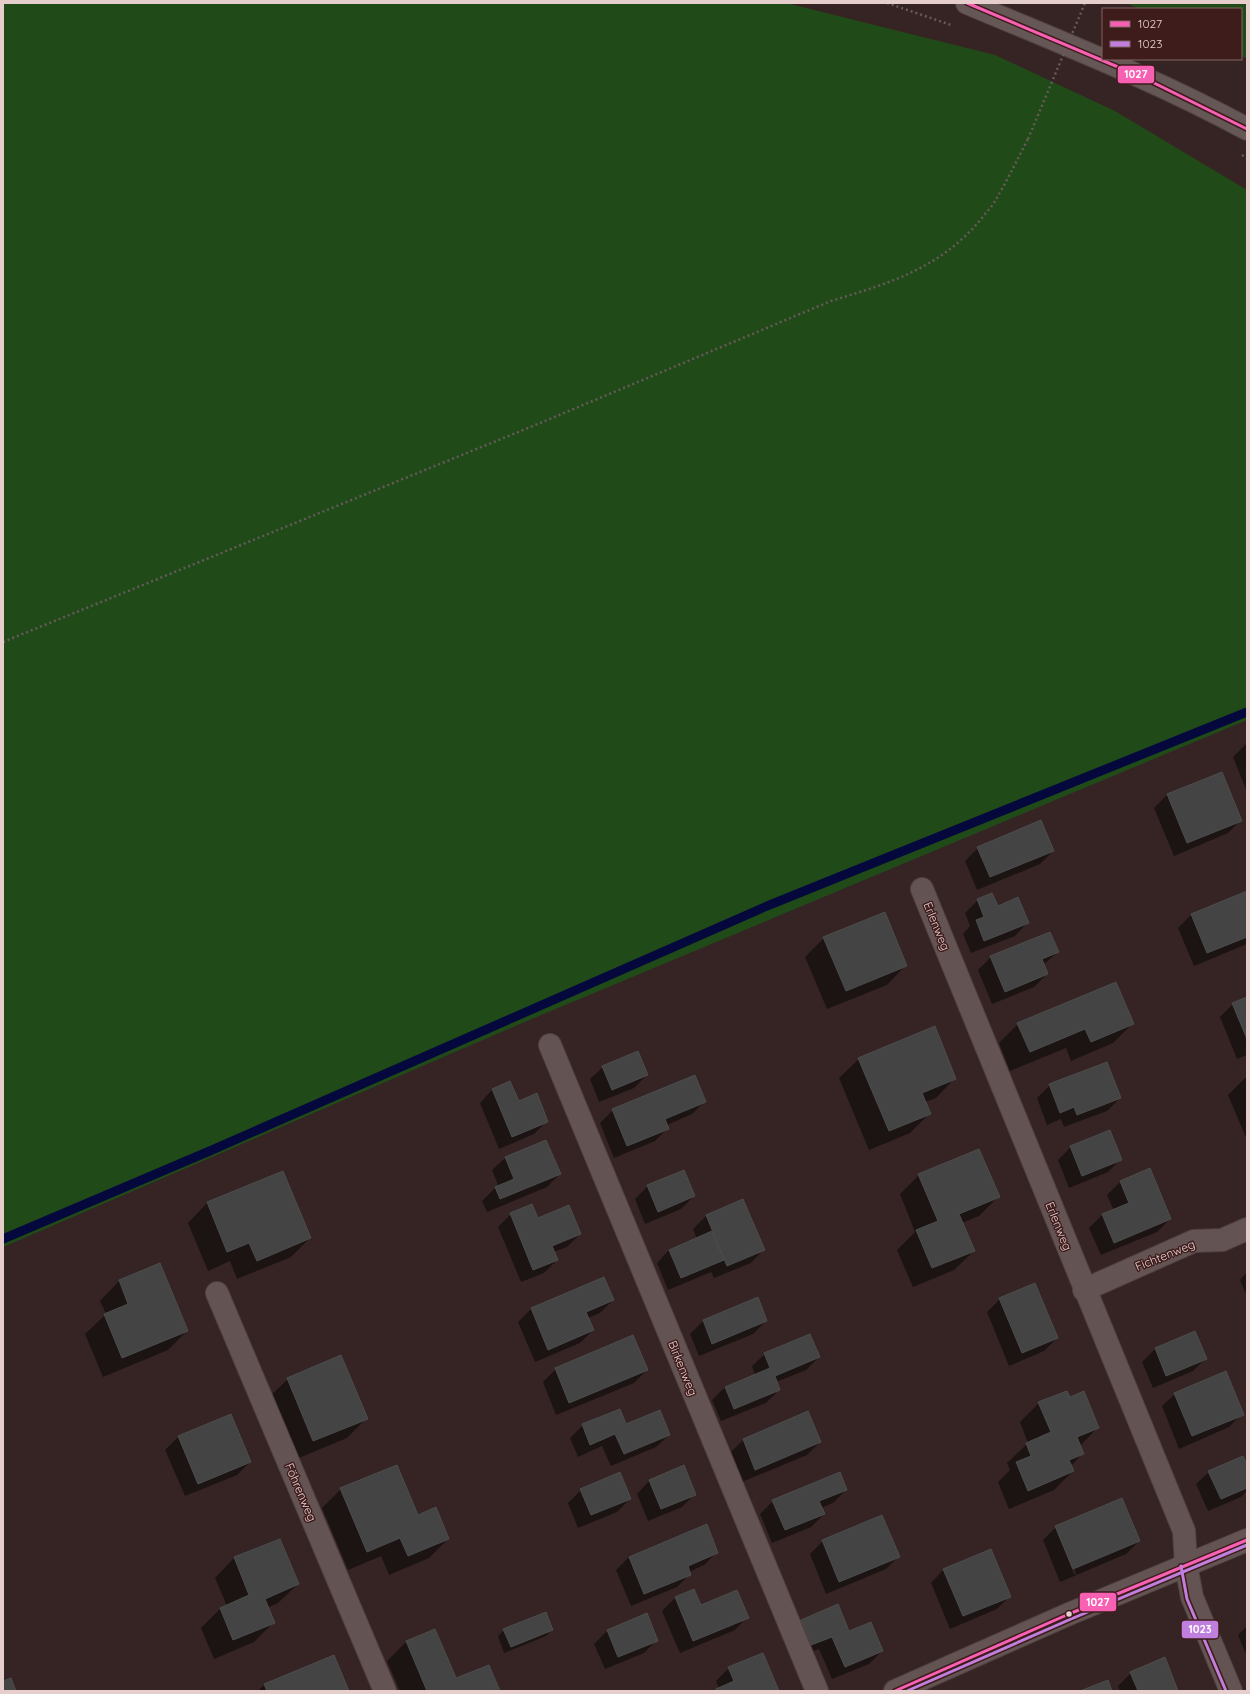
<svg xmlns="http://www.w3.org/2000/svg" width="1250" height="1694" font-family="Quicksand,sans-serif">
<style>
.green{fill:#204a18}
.shadow{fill:#0007;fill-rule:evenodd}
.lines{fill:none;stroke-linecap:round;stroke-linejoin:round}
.stream{stroke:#05083d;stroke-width:9}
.building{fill:#454444;stroke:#4b4d4e}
.street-casing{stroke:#514040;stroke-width:24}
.secondary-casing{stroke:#514040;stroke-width:24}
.path{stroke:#665a5a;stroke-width:2.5;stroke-dasharray:2 3;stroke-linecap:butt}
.street{stroke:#635453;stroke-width:22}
.secondary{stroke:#665757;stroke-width:22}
.path-bridge{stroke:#665a5a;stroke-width:2.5;stroke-dasharray:2 3;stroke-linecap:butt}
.bus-1-casing{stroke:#3e1c1c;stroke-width:6}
.bus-2-casing{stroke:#3e1c1c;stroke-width:6}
.bus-1{stroke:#f860b3;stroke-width:3}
.bus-2{stroke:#c07fdc;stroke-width:3}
.bus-dot{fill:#e6cecd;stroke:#3e1c1c;stroke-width:1.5}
.labels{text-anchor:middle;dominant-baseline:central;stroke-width:3;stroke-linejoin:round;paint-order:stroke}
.street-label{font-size:12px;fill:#e6cecd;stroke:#3e1c1c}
.line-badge{stroke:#3e1c1c;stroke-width:1.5}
.badge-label{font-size:11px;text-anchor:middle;font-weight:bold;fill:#fff}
</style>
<rect width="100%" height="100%" fill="#362424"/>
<g class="green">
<path d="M3 3H786L995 55 1115 111 1247 190V720L527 1021 3 1247Z"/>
<path d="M1126 3H1247V58L1241 56V9H1140Z"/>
</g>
<g class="shadow">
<path d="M1247 743V792L1233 757Z"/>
<path d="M1221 773 1241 820 1228 833 1174 856 1154 808 1167 795Z"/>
<path d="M978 848 1053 851 1040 864 977 890 965 861Z"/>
<path d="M1247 892V944L1194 966 1178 928 1191 915Z"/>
<path d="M978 900 1027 923 1015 936 971 953 963 934 970 926 965 913Z"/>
<path d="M824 938 906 965 887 985 827 1009 805 957Z"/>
<path d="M1058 952 1043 965 1047 974 1034 987 992 1004 978 970 991 957Z"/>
<path d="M1247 998V1055L1237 1059 1220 1017 1233 1004Z"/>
<path d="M1018 1024H1132L1113 1043 1071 1061 1066 1048 1010 1071 999 1043Z"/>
<path d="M859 1059 955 1078 936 1098 925 1102 930 1113 910 1133 869 1150 839 1078Z"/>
<path d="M603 1067 647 1075 634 1088 599 1102 590 1079Z"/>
<path d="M1247 1076V1140L1228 1095Z"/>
<path d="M1050 1085 1120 1098 1107 1111 1064 1127 1061 1119 1047 1125 1037 1098Z"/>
<path d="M492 1090 547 1121 534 1134 499 1149 480 1103Z"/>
<path d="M705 1101 692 1114 667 1125 668 1128 655 1141 614 1158 600 1123 613 1110Z"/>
<path d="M1071 1147 1121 1159 1108 1172 1069 1188 1058 1160Z"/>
<path d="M505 1158 560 1174 547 1187 487 1212 482 1201 495 1188 499 1187 492 1170Z"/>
<path d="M1149 1170 1170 1219 1157 1232 1101 1255 1089 1228 1102 1215 1114 1211 1107 1195 1120 1182Z"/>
<path d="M283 1172 310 1238 291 1257 237 1279 230 1261 208 1271 188 1223 207 1203Z"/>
<path d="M919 1175 998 1197 979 1216 962 1223 974 1251 954 1270 913 1287 897 1250 915 1232 900 1194Z"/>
<path d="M648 1186 694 1196 681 1209 645 1224 635 1199Z"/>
<path d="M743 1200 763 1250 751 1263 714 1278 711 1272 668 1290 657 1263 669 1250 697 1239 693 1229 706 1216Z"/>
<path d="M511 1214 537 1219 580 1234 567 1247 553 1252 557 1260 544 1273 521 1282 498 1227Z"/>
<path d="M159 1265 187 1331 168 1350 103 1377 85 1334 106 1314 100 1301 119 1281Z"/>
<path d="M1247 1272V1297L1240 1280Z"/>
<path d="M757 1299 766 1321 753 1334 699 1356 690 1334 703 1321Z"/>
<path d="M1000 1299 1057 1338 1044 1351 1009 1366 987 1312Z"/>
<path d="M613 1300 600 1313 588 1318 593 1330 580 1343 535 1362 518 1322 531 1309Z"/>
<path d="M1195 1332 1205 1359 1193 1371 1153 1388 1142 1362 1155 1349Z"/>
<path d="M765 1354 819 1357 806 1370 776 1382 779 1390 766 1403 721 1421 712 1400 725 1387 755 1375 752 1366Z"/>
<path d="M556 1369 647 1370 634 1383 556 1415 543 1382Z"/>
<path d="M288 1379 366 1419 347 1438 294 1460 268 1398Z"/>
<path d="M1175 1394 1242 1414 1229 1427 1179 1449 1162 1406Z"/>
<path d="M1069 1398 1098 1427 1080 1446 1083 1453 1071 1466 1073 1471 1054 1490 1009 1509 998 1482 1010 1470 1007 1463 1028 1443 1020 1422 1039 1403Z"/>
<path d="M808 1413 820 1442 807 1455 742 1482 730 1453 743 1440Z"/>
<path d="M230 1416 250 1462 237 1475 185 1496 165 1450 178 1437Z"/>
<path d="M583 1425H626L669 1435 656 1447 611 1466 602 1446 578 1457 570 1438Z"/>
<path d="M1247 1468V1491L1241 1497 1208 1511 1196 1484 1209 1472Z"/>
<path d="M649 1481 695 1494 682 1507 648 1521 637 1494Z"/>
<path d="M341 1489 418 1516 448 1539 429 1558 389 1575 381 1556 348 1570 322 1508Z"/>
<path d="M581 1490 630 1499 617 1512 578 1528 568 1503Z"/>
<path d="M846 1490 833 1503 821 1508 824 1514 811 1527 772 1543 760 1514 773 1501Z"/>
<path d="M706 1526 717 1552 704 1565 689 1572 690 1574 677 1587 631 1606 616 1570 629 1557Z"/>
<path d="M1056 1527 1139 1541 1126 1554 1060 1582 1043 1540ZM1057 1532H1059L1076 1574H1074Z"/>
<path d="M279 1540 298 1584 278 1603 267 1608 273 1623 254 1642 214 1659 201 1628 220 1609 227 1606 215 1578 234 1558Z"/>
<path d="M823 1541 899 1556 886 1569 826 1594 810 1554Z"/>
<path d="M943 1570 1010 1596 997 1609 950 1629 931 1583Z"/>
<path d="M693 1590 700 1607 747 1617 735 1630 680 1653 662 1611 675 1598Z"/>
<path d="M837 1606 848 1632 882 1651 869 1664 832 1679 819 1649 798 1657 788 1633 801 1621Z"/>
<path d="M646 1615 657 1640 644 1653 605 1669 594 1644 607 1631Z"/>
<path d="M1247 1626V1657L1238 1635Z"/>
<path d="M504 1630H552L546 1636 504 1653 498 1636Z"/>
<path d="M406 1642 455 1680 499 1691H400L387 1661Z"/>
<path d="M333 1656 348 1691H258L264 1685Z"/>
<path d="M729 1668 778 1691H715L719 1688 716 1681Z"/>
<path d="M1131 1673 1177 1691H1120L1118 1686Z"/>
</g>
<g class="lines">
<path class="stream" d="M3 1239 212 1150 767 906 1247 712"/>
</g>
<g class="building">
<path d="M1222 772 1242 821 1187 843 1167 794Z"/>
<path d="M1041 820 1054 851 990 877 977 847Z"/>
<path d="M1247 891V937L1207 953 1191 914Z"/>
<path d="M992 893 998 906 1018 897 1029 923 984 941 976 920 984 917 977 899Z"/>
<path d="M885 912 907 966 846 991 823 937Z"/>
<path d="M1050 932 1059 952 1042 959 1048 974 1005 992 990 956Z"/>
<path d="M1116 982 1134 1024 1091 1042 1085 1029 1030 1052 1017 1023Z"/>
<path d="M1247 997V1039L1232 1003Z"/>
<path d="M935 1026 956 1079 922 1093 931 1114 889 1131 858 1058Z"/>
<path d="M638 1051 648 1075 612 1090 602 1066Z"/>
<path d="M1107 1062 1121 1098 1077 1115 1074 1107 1060 1113 1049 1084Z"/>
<path d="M695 1075 706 1102 665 1119 669 1129 627 1146 612 1109Z"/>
<path d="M510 1081 519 1101 537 1093 548 1122 512 1137 492 1089Z"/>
<path d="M1110 1130 1122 1160 1082 1176 1070 1146Z"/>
<path d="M546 1140 561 1174 500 1199 495 1187 514 1179 505 1157Z"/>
<path d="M979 1149 1000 1197 959 1214 975 1251 932 1268 916 1230 938 1221 918 1174Z"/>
<path d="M1150 1168 1171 1219 1114 1243 1102 1214 1129 1203 1120 1181Z"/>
<path d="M684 1170 695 1196 658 1212 647 1185Z"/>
<path d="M283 1171 311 1238 257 1261 249 1243 227 1252 207 1202Z"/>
<path d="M743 1199 765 1250 727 1266 706 1215Z"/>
<path d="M532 1204 538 1218 569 1205 581 1234 552 1246 558 1260 533 1270 510 1213Z"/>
<path d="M712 1231 724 1260 681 1278 669 1250Z"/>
<path d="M160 1263 188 1331 122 1358 104 1314 128 1304 119 1280Z"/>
<path d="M604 1277 614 1300 586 1312 594 1330 548 1350 531 1308Z"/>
<path d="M1035 1283 1058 1338 1022 1353 999 1298Z"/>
<path d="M758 1297 767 1321 712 1344 703 1320Z"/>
<path d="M1195 1331 1207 1359 1166 1376 1155 1348Z"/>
<path d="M810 1334 820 1357 775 1376 780 1390 734 1409 725 1387 770 1368 764 1353Z"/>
<path d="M633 1335 648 1370 569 1403 555 1368Z"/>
<path d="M341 1355 368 1419 313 1441 287 1378Z"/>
<path d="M1226 1371 1244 1415 1192 1436 1174 1393Z"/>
<path d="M1067 1391 1070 1397 1084 1391 1099 1428 1077 1437 1084 1454 1069 1460 1074 1471 1028 1491 1016 1462 1031 1456 1026 1443 1051 1432 1038 1402Z"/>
<path d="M620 1409 626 1424 660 1410 670 1435 624 1454 615 1434 590 1445 582 1424Z"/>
<path d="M808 1411 821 1442 755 1470 743 1439Z"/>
<path d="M231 1414 251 1462 198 1484 178 1436Z"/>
<path d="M1243 1456 1247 1465V1488L1221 1499 1208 1471Z"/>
<path d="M397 1465 418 1515 436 1507 449 1539 408 1556 400 1538 367 1552 340 1488Z"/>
<path d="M684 1465 696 1495 661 1509 649 1480Z"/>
<path d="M620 1472 631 1499 591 1515 580 1489Z"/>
<path d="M840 1472 847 1490 819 1501 825 1514 785 1530 772 1500Z"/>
<path d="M1122 1498 1140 1541 1073 1569 1055 1526Z"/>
<path d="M882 1515 900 1557 839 1582 822 1540Z"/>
<path d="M707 1524 718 1553 688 1566 691 1575 644 1594 629 1557Z"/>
<path d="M280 1539 299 1584 265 1599 275 1623 233 1640 220 1608 249 1595 234 1557Z"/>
<path d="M991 1549 1011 1597 963 1616 943 1569Z"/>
<path d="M694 1589 701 1605 737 1590 749 1618 693 1641 675 1597Z"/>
<path d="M838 1604 849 1631 871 1622 883 1651 845 1667 832 1637 811 1645 801 1620Z"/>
<path d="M546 1612 553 1630 511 1647 503 1629Z"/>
<path d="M647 1613 658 1641 618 1657 607 1630Z"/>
<path d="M435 1629 456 1678 489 1665 500 1691H427L406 1641Z"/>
<path d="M763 1653 779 1691H717L716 1689 734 1681 728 1667Z"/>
<path d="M334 1655 349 1691H267L264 1684Z"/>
<path d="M1165 1657 1178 1691H1138L1130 1672Z"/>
<path d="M11 1678 16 1691H3V1681Z"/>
<path d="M1108 1680 1112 1691H1080Z"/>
</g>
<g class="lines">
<g class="street-casing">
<g id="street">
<path d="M922 889 1184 1531 1186 1565 1192 1597 1231 1691"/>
<path d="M550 1045 817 1691"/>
<path d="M1084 1290 1194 1241 1222 1240 1247 1229"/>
<path d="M217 1293 385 1691"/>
<path d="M895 1691 1069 1614 1247 1540"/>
</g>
</g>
<g class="secondary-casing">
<path id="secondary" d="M967 3C1062 43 1157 80 1247 129"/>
</g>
<g class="path">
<path d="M887 3 951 25"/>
<path d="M1242 155 1247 158"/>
<path d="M3 642 533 426 831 301C890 283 941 268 982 218 986 212 992 207 995 201 1007 181 1017 160 1028 139"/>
</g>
<use href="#street" class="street"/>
<use href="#secondary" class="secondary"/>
<path class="path-bridge" d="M1028 139 1085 3"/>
<g class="bus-1-casing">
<g id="bus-1">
<path d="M967 3 1144 78 1247 129"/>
<path d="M895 1691 1069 1614 1247 1540"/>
</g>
</g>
<g class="bus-2-casing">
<g id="bus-2">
<path d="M1181 1566 1187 1599 1226 1691"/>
<path d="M907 1691 1071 1619 1247 1545"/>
</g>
</g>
<use href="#bus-1" class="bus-1"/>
<use href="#bus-2" class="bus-2"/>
</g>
<circle class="bus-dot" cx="1069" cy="1614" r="3.5"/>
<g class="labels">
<g class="street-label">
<text transform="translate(937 926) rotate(68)">Erlenweg</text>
<text transform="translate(1059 1226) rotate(68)">Erlenweg</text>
<text transform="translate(1165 1255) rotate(-22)">Fichtenweg</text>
<text transform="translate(683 1368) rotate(68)">Birkenweg</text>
<text transform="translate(301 1492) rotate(67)">Föhrenweg</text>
</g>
</g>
<g class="line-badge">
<rect x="1117" y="65" width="38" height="19" rx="4" fill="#f860b3"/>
<rect x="1079" y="1592" width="38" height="20" rx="4" fill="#f860b3"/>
<rect x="1181" y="1620" width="38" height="19" rx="4" fill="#c07fdc"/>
</g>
<g class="badge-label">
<text x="1136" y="78">1027</text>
<text x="1098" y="1606">1027</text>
<text x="1200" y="1633">1023</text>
</g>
<rect width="1250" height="1694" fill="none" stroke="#e6cecd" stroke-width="8"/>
<rect x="1102" y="8" width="140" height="52" fill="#3e1c1c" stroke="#816363"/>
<rect x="1110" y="21" width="20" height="6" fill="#f860b3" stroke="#816363"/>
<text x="1138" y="28" font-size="12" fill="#e6cecd">1027</text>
<rect x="1110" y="41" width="20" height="6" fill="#c07fdc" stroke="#816363"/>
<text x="1138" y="48" font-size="12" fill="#e6cecd">1023</text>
</svg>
